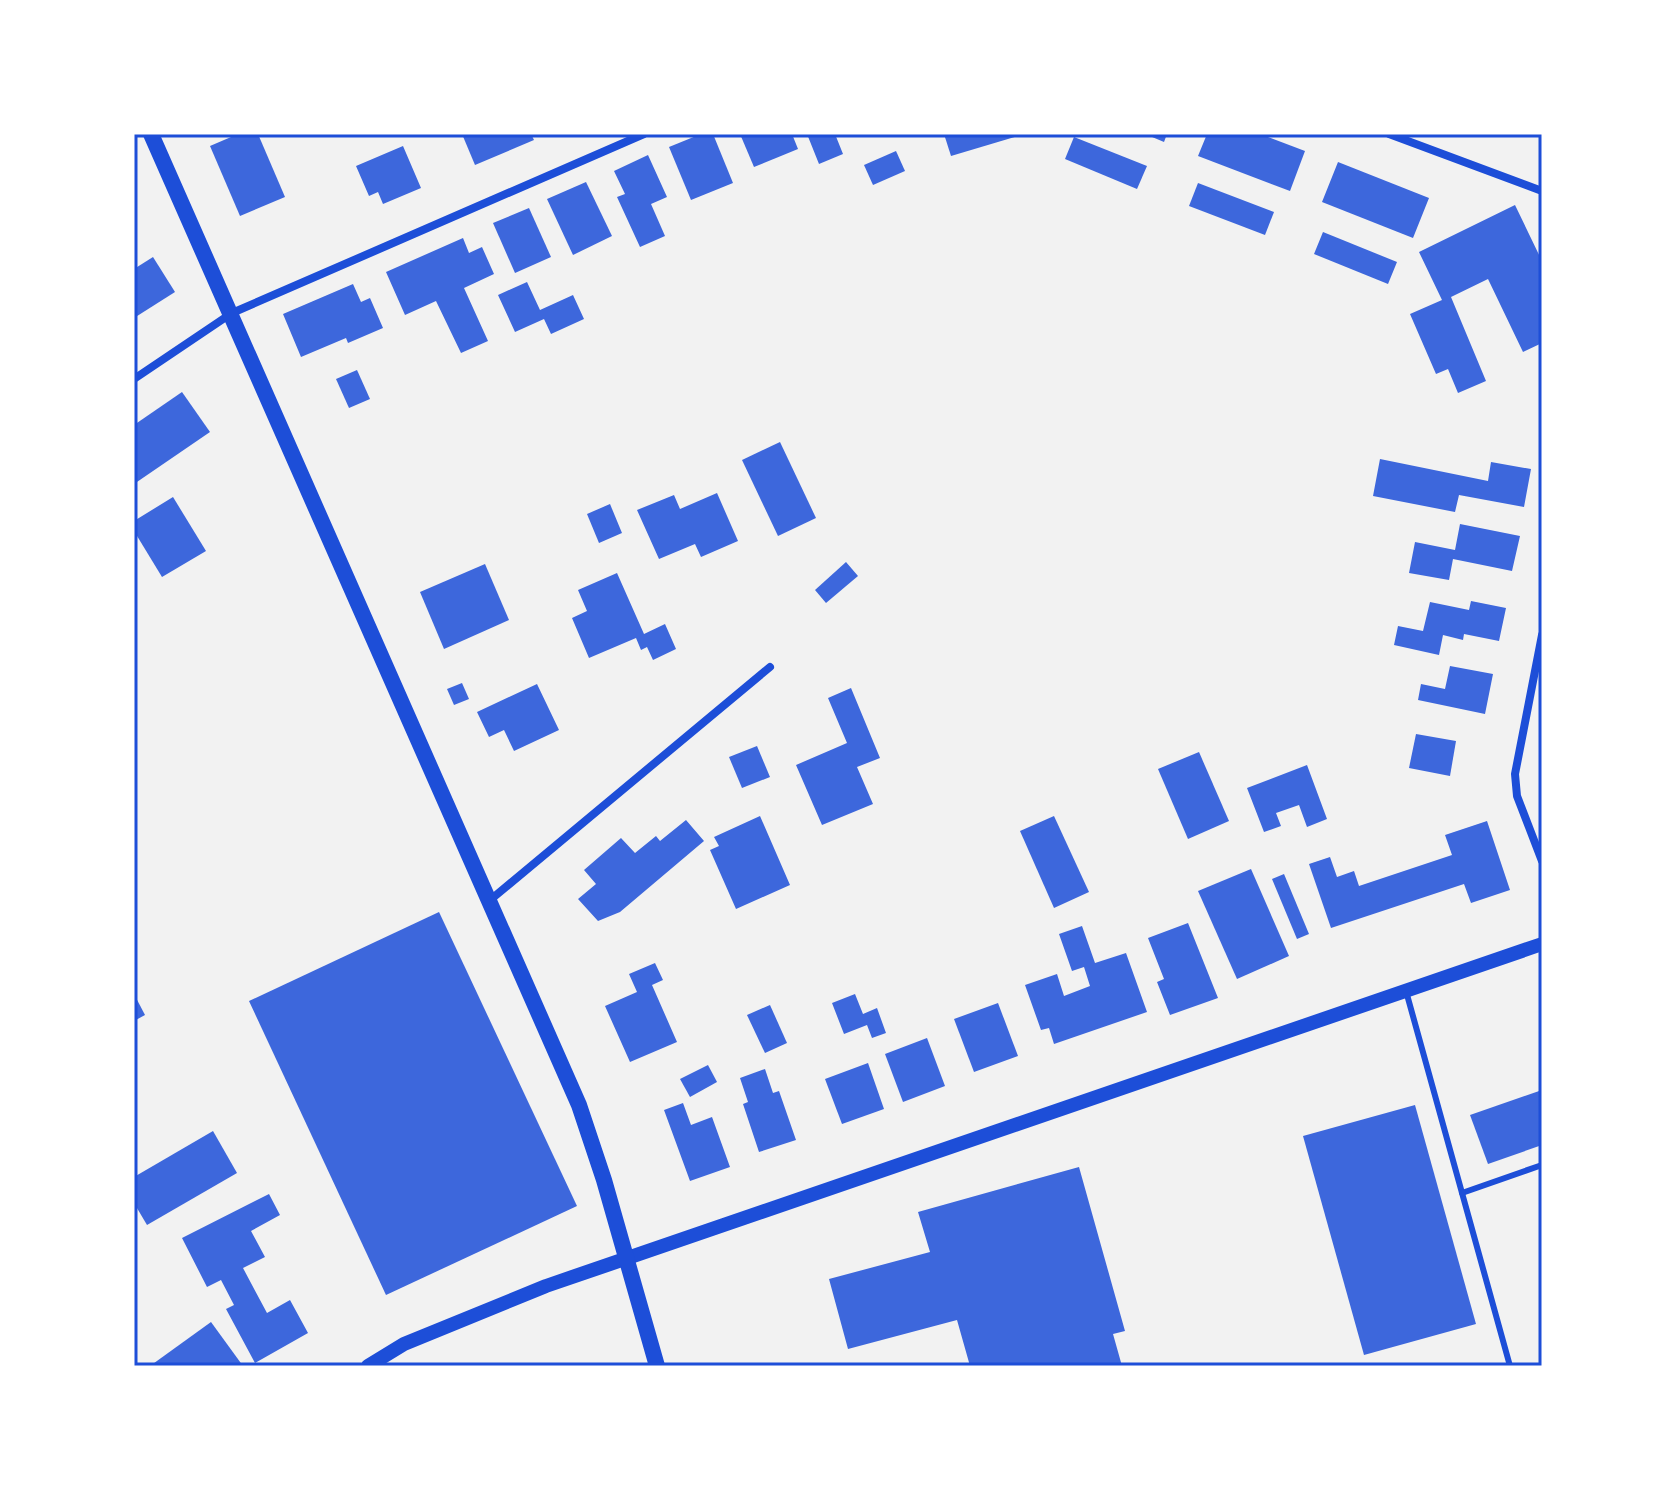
<svg xmlns="http://www.w3.org/2000/svg" width="1676" height="1500" font-family="Literata,serif">
<style>
.building{fill:#3d67dc}
.lines{fill:none;stroke-linecap:round;stroke-linejoin:round}
.service{stroke:#1d4ed8;stroke-width:6}
.minor{stroke:#1d4ed8;stroke-width:8}
.tertiary{stroke:#1d4ed8;stroke-width:14}
.secondary{stroke:#1d4ed8;stroke-width:16}
.neatline{fill:none;stroke:#1d4ed8;stroke-width:3}
</style>
<rect width="100%" height="100%" fill="#f2f2f2"/>
<g class="building">
<path d="M238 134H258L285 197 240 216 210 146Z"/>
<path d="M462 134H531L534 140 475 165Z"/>
<path d="M701 134H713L733 183 691 200 669 147Z"/>
<path d="M740 134H792L798 149 754 167Z"/>
<path d="M807 134H835L843 154 819 164Z"/>
<path d="M944 134H1020L1021 135 951 156Z"/>
<path d="M1145 134H1167L1164 142Z"/>
<path d="M1207 134H1260L1305 151 1290 191 1198 156Z"/>
<path d="M1074 137 1147 166 1137 189 1065 159Z"/>
<path d="M403 146 421 188 383 204 378 192 369 196 356 166Z"/>
<path d="M896 151 905 171 873 185 864 165Z"/>
<path d="M648 155 667 197 651 204 665 236 640 247 617 197 625 194 614 171Z"/>
<path d="M1338 162 1429 198 1413 238 1322 202Z"/>
<path d="M586 182 612 236 573 255 547 199Z"/>
<path d="M1198 183 1274 212 1265 235 1189 206Z"/>
<path d="M1515 205 1542 261V343L1523 352 1488 279 1451 297 1486 381 1458 393 1448 369 1436 374 1410 314 1442 300 1419 252Z"/>
<path d="M529 208 551 257 515 273 493 223Z"/>
<path d="M1323 232 1397 262 1388 284 1314 254Z"/>
<path d="M463 238 469 253 482 247 494 274 464 288 488 341 461 353 436 301 405 315 386 272Z"/>
<path d="M153 257 175 292 134 318V269Z"/>
<path d="M527 282 540 310 573 295 584 319 551 334 544 319 515 332 498 295Z"/>
<path d="M353 284 361 302 370 298 383 328 348 343 346 338 301 357 283 314Z"/>
<path d="M357 370 370 399 349 408 336 379Z"/>
<path d="M182 392 210 432 134 484V425Z"/>
<path d="M780 442 816 518 778 536 742 460Z"/>
<path d="M1380 459 1488 481 1491 462 1531 469 1524 507 1459 495 1455 512 1373 496Z"/>
<path d="M717 493 738 541 701 557 695 544 659 559 637 510 674 495 680 509Z"/>
<path d="M173 497 206 551 162 577 134 531V521Z"/>
<path d="M610 504 622 533 599 543 587 514Z"/>
<path d="M1460 524 1520 536 1512 571 1453 559 1449 580 1409 573 1415 542 1455 550Z"/>
<path d="M846 562 858 576 826 603 815 590Z"/>
<path d="M485 564 509 620 444 649 420 592Z"/>
<path d="M617 573 644 634 665 624 676 649 653 660 647 647 641 650 636 638 589 658 572 618 587 611 578 590Z"/>
<path d="M1471 601 1506 608 1499 641 1464 634 1463 640 1443 635 1439 655 1394 645 1398 626 1423 631 1430 602 1469 610Z"/>
<path d="M1450 666 1493 674 1485 714 1418 700 1421 684 1445 689Z"/>
<path d="M462 683 469 699 454 705 447 689Z"/>
<path d="M537 684 559 730 514 751 504 730 489 737 477 712Z"/>
<path d="M851 688 880 758 857 767 873 804 822 825 796 765 847 743 828 698Z"/>
<path d="M1416 734 1456 741 1450 776 1409 768Z"/>
<path d="M757 746 770 777 742 788 729 757Z"/>
<path d="M1199 752 1229 821 1188 839 1158 769Z"/>
<path d="M1307 765 1327 819 1307 827 1299 805 1276 813 1281 826 1264 832 1247 788Z"/>
<path d="M760 816 790 885 736 909 710 850 719 846 714 837Z"/>
<path d="M1054 816 1089 892 1054 908 1020 831Z"/>
<path d="M686 820 704 841 620 912 598 921 578 899 596 884 584 870 621 838 635 853 656 836 660 841Z"/>
<path d="M1487 821 1510 890 1471 903 1464 884 1331 928 1309 864 1330 857 1337 877 1354 871 1359 886 1452 855 1445 835Z"/>
<path d="M1251 869 1289 956 1237 979 1198 891Z"/>
<path d="M1284 874 1309 934 1297 939 1272 879Z"/>
<path d="M439 912 577 1206 386 1295 249 1001Z"/>
<path d="M1188 923 1218 998 1170 1015 1157 982 1164 979 1148 938Z"/>
<path d="M1082 926 1095 963 1126 953 1147 1012 1054 1044 1049 1028 1041 1030 1025 985 1057 974 1064 996 1090 986 1084 967 1072 971 1059 934Z"/>
<path d="M655 963 663 980 652 985 677 1042 630 1062 605 1006 637 992 629 974Z"/>
<path d="M134 994 145 1015 134 1021Z"/>
<path d="M855 994 863 1014 877 1008 886 1033 872 1038 867 1025 844 1034 832 1003Z"/>
<path d="M998 1003 1018 1056 974 1072 954 1019Z"/>
<path d="M770 1005 787 1043 765 1053 747 1015Z"/>
<path d="M927 1038 945 1086 903 1102 885 1054Z"/>
<path d="M868 1063 884 1109 842 1124 825 1079Z"/>
<path d="M708 1065 717 1082 690 1097 680 1079Z"/>
<path d="M765 1069 773 1093 779 1091 796 1140 759 1152 743 1104 748 1102 740 1078Z"/>
<path d="M1542 1090V1145L1488 1164 1470 1115Z"/>
<path d="M683 1103 691 1125 712 1117 730 1167 690 1181 664 1110Z"/>
<path d="M1415 1105 1476 1324 1364 1355 1303 1136Z"/>
<path d="M213 1131 237 1173 147 1225 134 1203V1177Z"/>
<path d="M1079 1167 1125 1331 1113 1334 1122 1366H970L957 1320 848 1349 829 1279 930 1252 918 1212Z"/>
<path d="M269 1194 280 1215 251 1231 265 1257 243 1268 267 1313 290 1300 308 1333 255 1363 226 1309 234 1305 221 1280 207 1287 182 1238Z"/>
<path d="M211 1322 243 1366H150Z"/>
</g>
<g class="lines">
<g class="service">
<path d="M1406 991 1510 1366"/>
<path d="M1462 1193 1542 1165"/>
</g>
<g class="minor">
<path d="M1389 134 1542 191"/>
<path d="M134 379 232 313 644 134"/>
<path d="M1542 635 1515 774 1517 796 1542 861"/>
<path d="M489 901 770 667"/>
</g>
<path class="tertiary" d="M368 1366 404 1344 546 1286 1542 944"/>
<path class="secondary" d="M151 134 579 1105 604 1180 657 1366"/>
</g>
<rect width="1676" height="1500" fill="none" stroke="#ffffff" stroke-width="272"/>
<rect x="136" y="136" width="1404" height="1228" class="neatline"/>
</svg>
